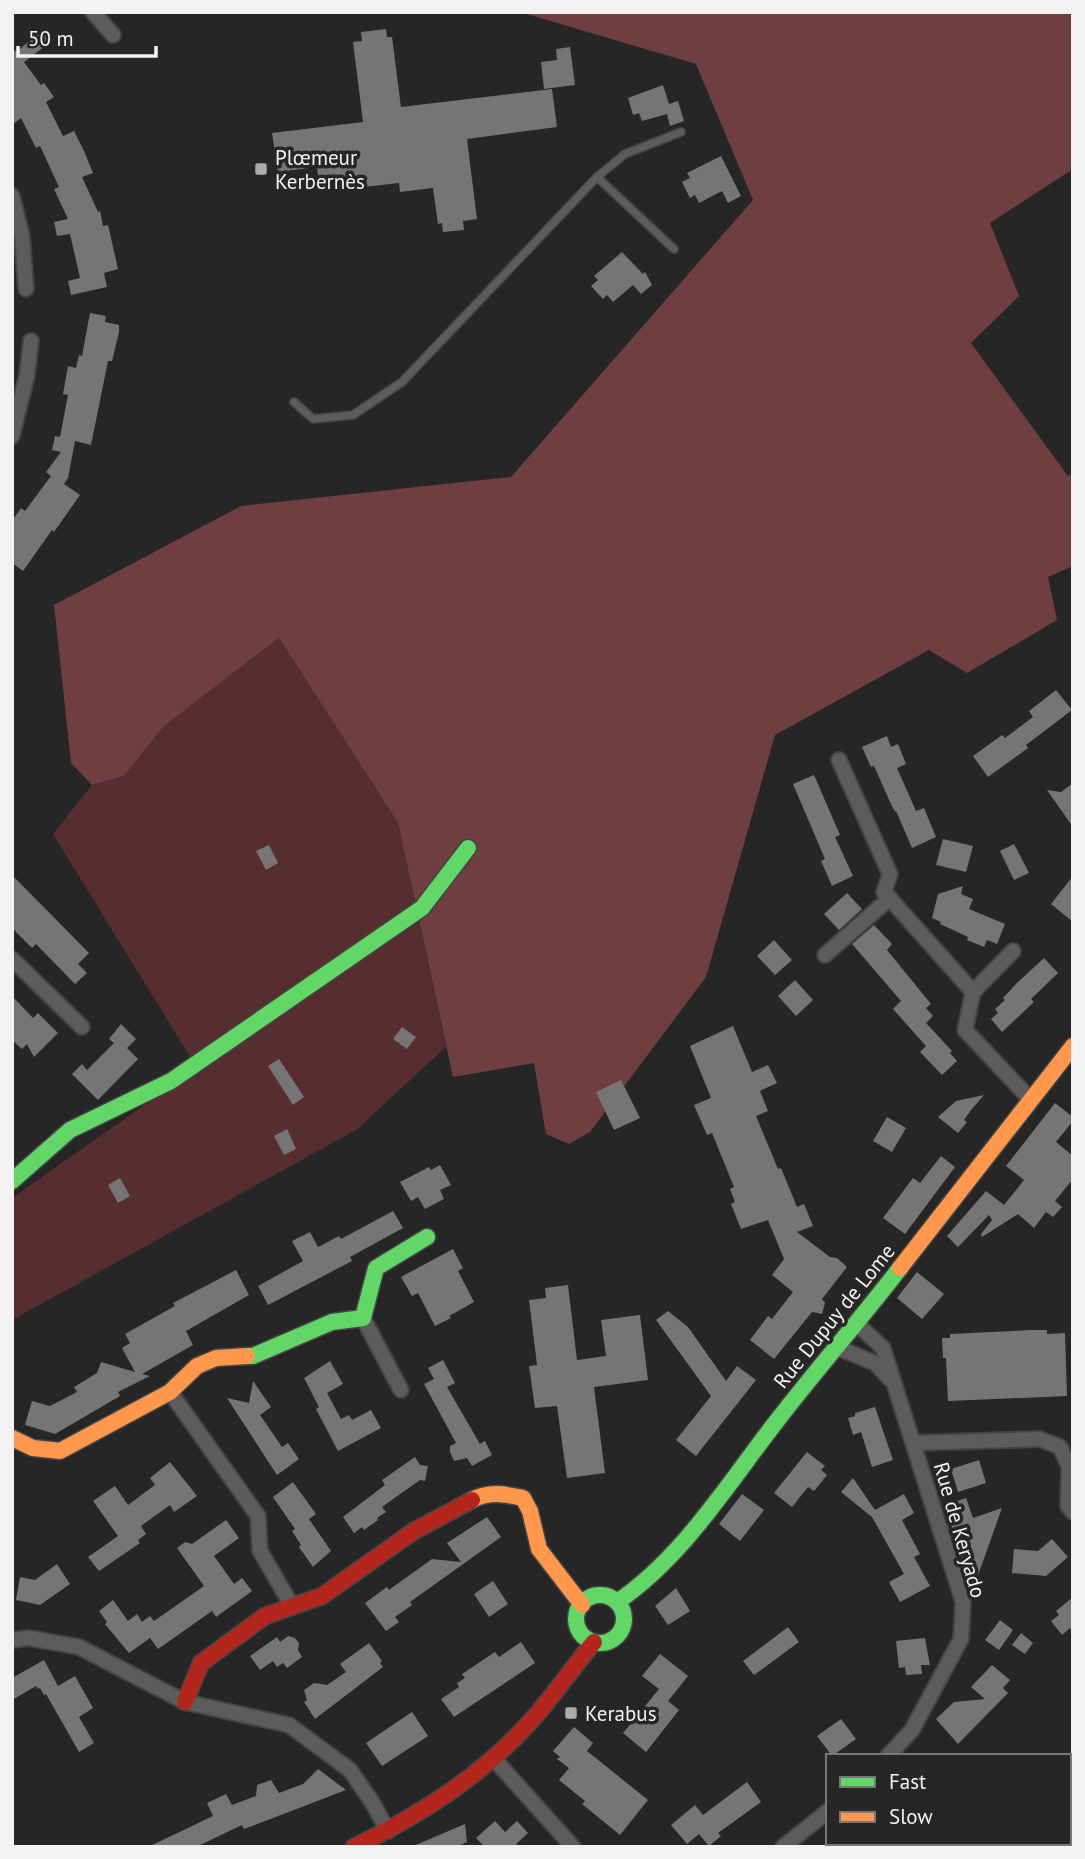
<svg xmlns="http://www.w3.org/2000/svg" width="1085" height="1859" font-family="'PT Sans',sans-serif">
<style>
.green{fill:#572e30}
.forest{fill:#6e3e40}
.building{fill:#767474}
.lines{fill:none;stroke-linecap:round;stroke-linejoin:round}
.lane-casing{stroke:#454444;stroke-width:10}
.street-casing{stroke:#454444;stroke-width:18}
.fast-casing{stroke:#454444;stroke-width:19}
.slow-casing{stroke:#454444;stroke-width:19}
.jam-casing{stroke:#454444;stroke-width:19}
.lane{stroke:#5d5c5c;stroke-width:7}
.street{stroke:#5d5c5c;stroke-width:14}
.fast{stroke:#63d668;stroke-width:16}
.slow{stroke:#ff974d;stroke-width:16}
.jam{stroke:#b3261e;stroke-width:16}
.poi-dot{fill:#acaaaa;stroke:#282525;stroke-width:2.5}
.labels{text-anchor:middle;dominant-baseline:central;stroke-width:7;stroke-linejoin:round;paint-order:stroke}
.poi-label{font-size:21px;fill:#f3f1f1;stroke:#282525;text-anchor:start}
.street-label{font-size:21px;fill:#f3f1f1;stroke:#282525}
</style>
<rect width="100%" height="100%" fill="#272626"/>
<path class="green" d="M279 638 398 823 446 1047 356 1130 12 1320V1198L197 1068 53 834 92 785 124 776 164 726Z"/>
<path class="forest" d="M520 12H1073V169L990 223 1019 296 971 343 1068 476 1073 474V566L1048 577 1057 620 967 673 929 650 775 735 706 977 590 1132 569 1144 546 1134 534 1063 453 1077 398 823 279 638 164 726 124 776 92 785 71 763 54 605 241 506 511 477 753 200 696 64Z"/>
<g class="building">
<path d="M44 29 53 40 24 62 41 85 44 83 54 97 46 102 63 136 74 131 84 151 93 173 82 177 98 212 100 211 103 226 108 225 118 269 104 273 107 287 71 295 68 281 80 278 70 234 57 236 54 222 68 219 54 189 59 187 40 146 36 148 21 118 12 125V47L16 52Z"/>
<path d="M386 29 387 37H392L401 107 552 89 557 127 467 139 477 219 463 221 464 230 443 232 442 223 438 224 433 188 400 192 399 183 320 192 317 167 278 172 272 133 363 122 353 42 362 41 361 32Z"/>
<path d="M570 47 575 85 544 89 541 62 557 60 556 49Z"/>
<path d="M663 85 669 104 678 101 684 121 670 126 667 114 642 121 639 113 633 115 628 98Z"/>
<path d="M721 156 741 196 728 203 722 191 699 203 695 195 690 198 682 182 690 178 687 173Z"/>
<path d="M622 252 643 274 645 272 652 285 641 294 633 285 613 302 607 295 603 299 591 286 598 280 594 276Z"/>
<path d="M90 313 106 316 105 322 119 325V332L112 361H108L91 445 75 441 68 478 64 484 80 495 54 532 52 530 23 571 12 563V521L21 508 25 511 51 476 46 472 61 452 52 450 55 436 60 437 68 395 63 394 68 366 76 368 79 355 82 356Z"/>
<path d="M1056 690 1072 710 1026 745 1028 748 988 777 973 756 1002 735 1005 738 1033 717 1029 711Z"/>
<path d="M887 736 891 747 898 744 906 764 897 768 916 811 924 808 936 837 912 848 896 811 895 812 890 802 874 766 871 767 862 747Z"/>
<path d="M814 775 840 835 835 837 853 876 832 886 821 861 825 859 793 784Z"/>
<path d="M1073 783V827L1047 790 1061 792Z"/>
<path d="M943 839 973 846 966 872 936 865Z"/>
<path d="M1014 844 1029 873 1014 880 1000 851Z"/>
<path d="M269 845 278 863 266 870 256 851Z"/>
<path d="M12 875 89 953 78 964 87 973 75 984 36 944 32 948 12 928Z"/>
<path d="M1073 876V922L1051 904Z"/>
<path d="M963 886 961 894 973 899 969 909 1005 924 997 944 987 940 984 947 967 940 968 937 940 924 941 922 932 918 938 894Z"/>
<path d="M847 893 862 909 839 930 824 914Z"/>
<path d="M874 925 892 944 887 950 931 1004 926 1008 933 1016 926 1023 952 1051 950 1053 957 1061 942 1075 920 1052 926 1046 893 1009 901 1001 852 944Z"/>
<path d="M774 940 792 960 775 975 757 956Z"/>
<path d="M1044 958 1058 973 1031 999 1034 1002 1002 1032 991 1019 998 1013 995 1009 1005 1000 1003 998 1017 983Z"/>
<path d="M795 980 813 1000 796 1016 778 996Z"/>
<path d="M12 996 33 1018 38 1013 58 1033 34 1057 27 1044 22 1049 12 1040Z"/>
<path d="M121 1024 136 1039 127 1048 138 1059 98 1100 72 1074 82 1064 87 1070 114 1043 109 1039Z"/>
<path d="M733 1026 752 1072 768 1065 777 1083 760 1091 768 1111 756 1116 778 1169 781 1168 797 1207 804 1204 813 1226 797 1232 830 1257 837 1258 847 1267 822 1299 825 1303 822 1314 812 1312 774 1359 750 1340 768 1316 772 1319 793 1292 772 1275 784 1259 768 1220 741 1229 731 1204 735 1202 730 1189 734 1187 712 1133 707 1135 694 1105 711 1098 690 1046Z"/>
<path d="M402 1027 416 1037 407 1049 393 1039Z"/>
<path d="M279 1059 304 1097 293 1105 268 1066Z"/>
<path d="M621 1080 640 1118 614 1130 596 1092Z"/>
<path d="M984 1095 971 1110 964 1120 967 1122 958 1133 938 1117 956 1101Z"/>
<path d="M1055 1103 1073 1117V1121L1056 1142 1073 1156V1179L1055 1201 1062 1207 1053 1217 1046 1212 1034 1228 1018 1214 982 1237 981 1234 992 1220 989 1215 958 1247 947 1236 986 1191 1004 1205 1024 1180 1006 1166Z"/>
<path d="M887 1117 906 1128 892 1152 873 1141Z"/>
<path d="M287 1129 296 1149 284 1155 274 1136Z"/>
<path d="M941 1156 955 1167 905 1234 883 1218 913 1178 920 1183Z"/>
<path d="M440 1165 451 1185 440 1190 444 1199 425 1209 418 1197 411 1201 400 1182 429 1167 431 1170Z"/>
<path d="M120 1178 130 1196 118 1203 108 1185Z"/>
<path d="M393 1211 403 1228 350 1257 352 1261 268 1305 258 1286 303 1261 292 1241 310 1232 318 1247 339 1236 341 1239Z"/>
<path d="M453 1249 463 1268 458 1271 474 1302 449 1316 451 1318 435 1326 418 1293 412 1296 401 1277Z"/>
<path d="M236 1270 249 1295 186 1331 193 1345 142 1374 150 1376 118 1392 120 1396 55 1434 25 1425 32 1401 50 1406 77 1392 74 1387 97 1373 101 1362 135 1372 122 1348 130 1343 125 1334 175 1306 173 1303Z"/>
<path d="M917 1272 944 1294 922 1319 897 1298Z"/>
<path d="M568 1285 577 1360 606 1356 601 1320 640 1315 648 1380 594 1387 605 1473 567 1478 557 1406 535 1408 529 1366 537 1365 529 1300 546 1298 545 1288Z"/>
<path d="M668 1311 688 1327 726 1381 737 1366 756 1380 696 1456 676 1440 711 1396 656 1320Z"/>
<path d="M1033 1330H1047V1334L1065 1333 1067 1396 948 1401 946 1358H943L942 1338H950V1334Z"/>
<path d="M443 1360 455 1383 447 1387 480 1444 485 1441 492 1455 472 1466 467 1458 454 1461 450 1452V1446L456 1443 424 1384 434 1379 428 1368Z"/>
<path d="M330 1361 343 1384 327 1393 341 1419 349 1415 352 1420 371 1410 381 1428 338 1451 316 1409 319 1407 304 1378Z"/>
<path d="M253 1381 271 1407 260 1415 282 1447 288 1443 299 1459 277 1475 227 1398 249 1403Z"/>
<path d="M875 1407 893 1460 872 1467 861 1432 853 1435 848 1418 855 1416V1413Z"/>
<path d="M807 1452 825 1466 821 1470 827 1475 814 1491 808 1487 792 1507 774 1493Z"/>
<path d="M415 1457 420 1465 428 1466 425 1481 420 1480 382 1507 386 1512 377 1518 378 1520 364 1530 362 1527 354 1533 343 1517 385 1485 382 1480Z"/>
<path d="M979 1460 986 1483 958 1492 951 1469Z"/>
<path d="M170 1462 197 1496 174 1512 170 1505 141 1526 146 1534 138 1540 140 1543 99 1571 88 1557 118 1536 93 1501 115 1486 128 1505 155 1485 150 1478Z"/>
<path d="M853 1478 875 1510 904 1494 914 1513 902 1520 920 1554 914 1557 930 1586 900 1602 889 1582 904 1574 872 1517 841 1492Z"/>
<path d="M293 1482 316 1514 309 1519 331 1551 313 1567 299 1547 301 1545 292 1531 295 1529 273 1497Z"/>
<path d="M742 1494 764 1510 740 1541 719 1524Z"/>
<path d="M966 1498 973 1518 1002 1508 972 1592 945 1505Z"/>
<path d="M487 1517 501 1537 410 1602 412 1605 395 1617 399 1622 386 1631 365 1603 387 1587 389 1590 432 1559 461 1562 447 1543Z"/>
<path d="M226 1520 239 1538 214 1556 234 1584 242 1578 252 1591 216 1617 212 1611 158 1649 150 1638 129 1653 105 1624 107 1622 99 1611 113 1600 128 1621 137 1614 142 1622 150 1616 154 1621 204 1586 177 1548 185 1542 192 1544Z"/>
<path d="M1052 1539 1068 1557 1046 1576 1012 1573 1014 1549 1038 1551Z"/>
<path d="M57 1564 70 1584 40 1605 16 1600 20 1577 35 1580Z"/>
<path d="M493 1581 508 1604 489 1617 474 1594Z"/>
<path d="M676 1588 690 1611 668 1625 655 1606Z"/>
<path d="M1073 1597V1632L1070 1628 1062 1635 1051 1621 1059 1615 1056 1611Z"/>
<path d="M1000 1620 1013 1630 999 1650 985 1640Z"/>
<path d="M788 1627 799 1642 754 1675 743 1661Z"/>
<path d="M1021 1633 1033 1643 1025 1654 1012 1645Z"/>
<path d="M288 1636 295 1638 299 1643 298 1650 302 1657 287 1668 283 1663 277 1667 273 1661 260 1670 250 1656 277 1637 280 1642Z"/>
<path d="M925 1638 930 1665H921L922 1674 906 1675 905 1667 899 1668 896 1641Z"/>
<path d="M521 1642 535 1663 454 1717 441 1699 459 1687 457 1683 465 1678 462 1674 495 1652 499 1657Z"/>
<path d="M369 1643 382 1661 380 1663 383 1667 315 1719 304 1702 307 1700 304 1690 314 1683 327 1685 346 1672 340 1664Z"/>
<path d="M660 1654 688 1676 668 1701 679 1710 646 1752 623 1733 659 1689 642 1676Z"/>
<path d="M44 1660 58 1686 75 1676 93 1708 79 1717 94 1743 79 1752 46 1694 44 1695 40 1688 38 1689 36 1686 12 1700V1678Z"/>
<path d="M992 1665 1010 1680 1003 1688 1008 1693 958 1744 936 1719 954 1702 985 1699 971 1687Z"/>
<path d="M412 1712 428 1736 382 1766 366 1743Z"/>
<path d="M841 1719 856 1739 832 1756 817 1736Z"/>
<path d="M574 1727 593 1743 587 1751 648 1800 620 1835 582 1804 585 1801 559 1780 569 1768 557 1759 560 1757 553 1751Z"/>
<path d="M318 1769 346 1790 244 1829 242 1825 196 1847H148L213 1816 207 1803 226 1794 232 1805 256 1796 257 1785 271 1780 279 1793 303 1784Z"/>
<path d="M747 1782 761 1802 718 1833 721 1836 709 1846 699 1834 687 1844 671 1825 695 1805 703 1815Z"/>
<path d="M495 1821 505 1832 517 1821 528 1833 516 1844 519 1847H485L476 1838Z"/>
<path d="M465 1824 467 1842 456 1847H411Z"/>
</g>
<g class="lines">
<g class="lane-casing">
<g id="lane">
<path d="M597 177 674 249"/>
<path d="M294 402 313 419 353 415 402 382 597 177 625 154 681 132"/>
</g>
</g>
<g class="street-casing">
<g id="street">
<path d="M93 12 113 35"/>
<path d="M12 196 22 236 26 289"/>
<path d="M12 436 27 375 31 341"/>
<path d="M839 760 890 874 884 892 973 992 965 1030 1031 1100"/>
<path d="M825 955 890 898"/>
<path d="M12 959 82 1027"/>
<path d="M973 992 1013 951"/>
<path d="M363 1318 401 1390"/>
<path d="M857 1324 883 1348 963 1602 961 1639 912 1730 888 1756"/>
<path d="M838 1348 875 1363 892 1381"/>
<path d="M170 1392 258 1516 260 1551 292 1606"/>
<path d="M913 1443 1040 1439 1060 1447 1069 1466 1068 1506 1073 1512"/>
<path d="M12 1640 29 1638 79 1647 185 1702 289 1725 350 1770 372 1802 388 1831"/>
<path d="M494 1759 573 1847"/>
<path d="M783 1847 828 1811"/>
</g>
</g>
<g class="fast-casing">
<g id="fast">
<path d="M12 1181 70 1130 171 1081 422 908 468 848"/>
<path d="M247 1356H253L332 1322 363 1318 376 1268 427 1237"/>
<circle cx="600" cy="1619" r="24"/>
<path d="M617 1602C683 1557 727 1485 776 1422 816 1370 860 1320 900 1268"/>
</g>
</g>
<g class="slow-casing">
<g id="slow">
<path d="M900 1268 1073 1046"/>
<path d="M12 1438 33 1448 60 1451 170 1392 197 1366 216 1358 247 1356"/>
<path d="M472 1500C490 1491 504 1494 523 1498L530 1511 539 1549 582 1605"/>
</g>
</g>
<g class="jam-casing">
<g id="jam">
<path d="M185 1702 201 1663 265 1616 322 1596 414 1531 472 1500"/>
<path d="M354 1847C420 1815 480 1777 530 1722 553 1697 572 1668 594 1642"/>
</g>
</g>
<use href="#lane" class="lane"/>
<use href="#street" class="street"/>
<use href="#fast" class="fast"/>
<use href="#slow" class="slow"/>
<use href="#jam" class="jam"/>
</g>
<g class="poi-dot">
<rect x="254" y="162" width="14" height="14" rx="3.5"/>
<rect x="564" y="1706" width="14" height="14" rx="3.5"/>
</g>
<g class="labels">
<g class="poi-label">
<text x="275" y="157">Plœmeur<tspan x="275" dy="24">Kerbernès</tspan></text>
<text x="585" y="1713">Kerabus</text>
</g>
<g class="street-label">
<text transform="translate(834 1316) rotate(-51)">Rue Dupuy de Lome</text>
<text transform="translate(960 1530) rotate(74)">Rue de Keryado</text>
</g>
</g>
<rect width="1085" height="1859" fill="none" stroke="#f3f1f1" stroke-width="28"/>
<rect x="826" y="1754" width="245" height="91" fill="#282525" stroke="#797777" stroke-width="2"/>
<rect x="840" y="1777" width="35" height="10" fill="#63d668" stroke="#797777" stroke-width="2"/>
<text x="889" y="1789" font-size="21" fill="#f3f1f1">Fast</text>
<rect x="840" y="1812" width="35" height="10" fill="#ff974d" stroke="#797777" stroke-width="2"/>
<text x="889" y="1824" font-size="21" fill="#f3f1f1">Slow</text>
<path d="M18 46v10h138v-10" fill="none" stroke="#f3f1f1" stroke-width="3.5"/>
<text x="28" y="46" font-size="21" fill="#f3f1f1" stroke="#282525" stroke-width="5" paint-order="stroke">50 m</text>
</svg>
